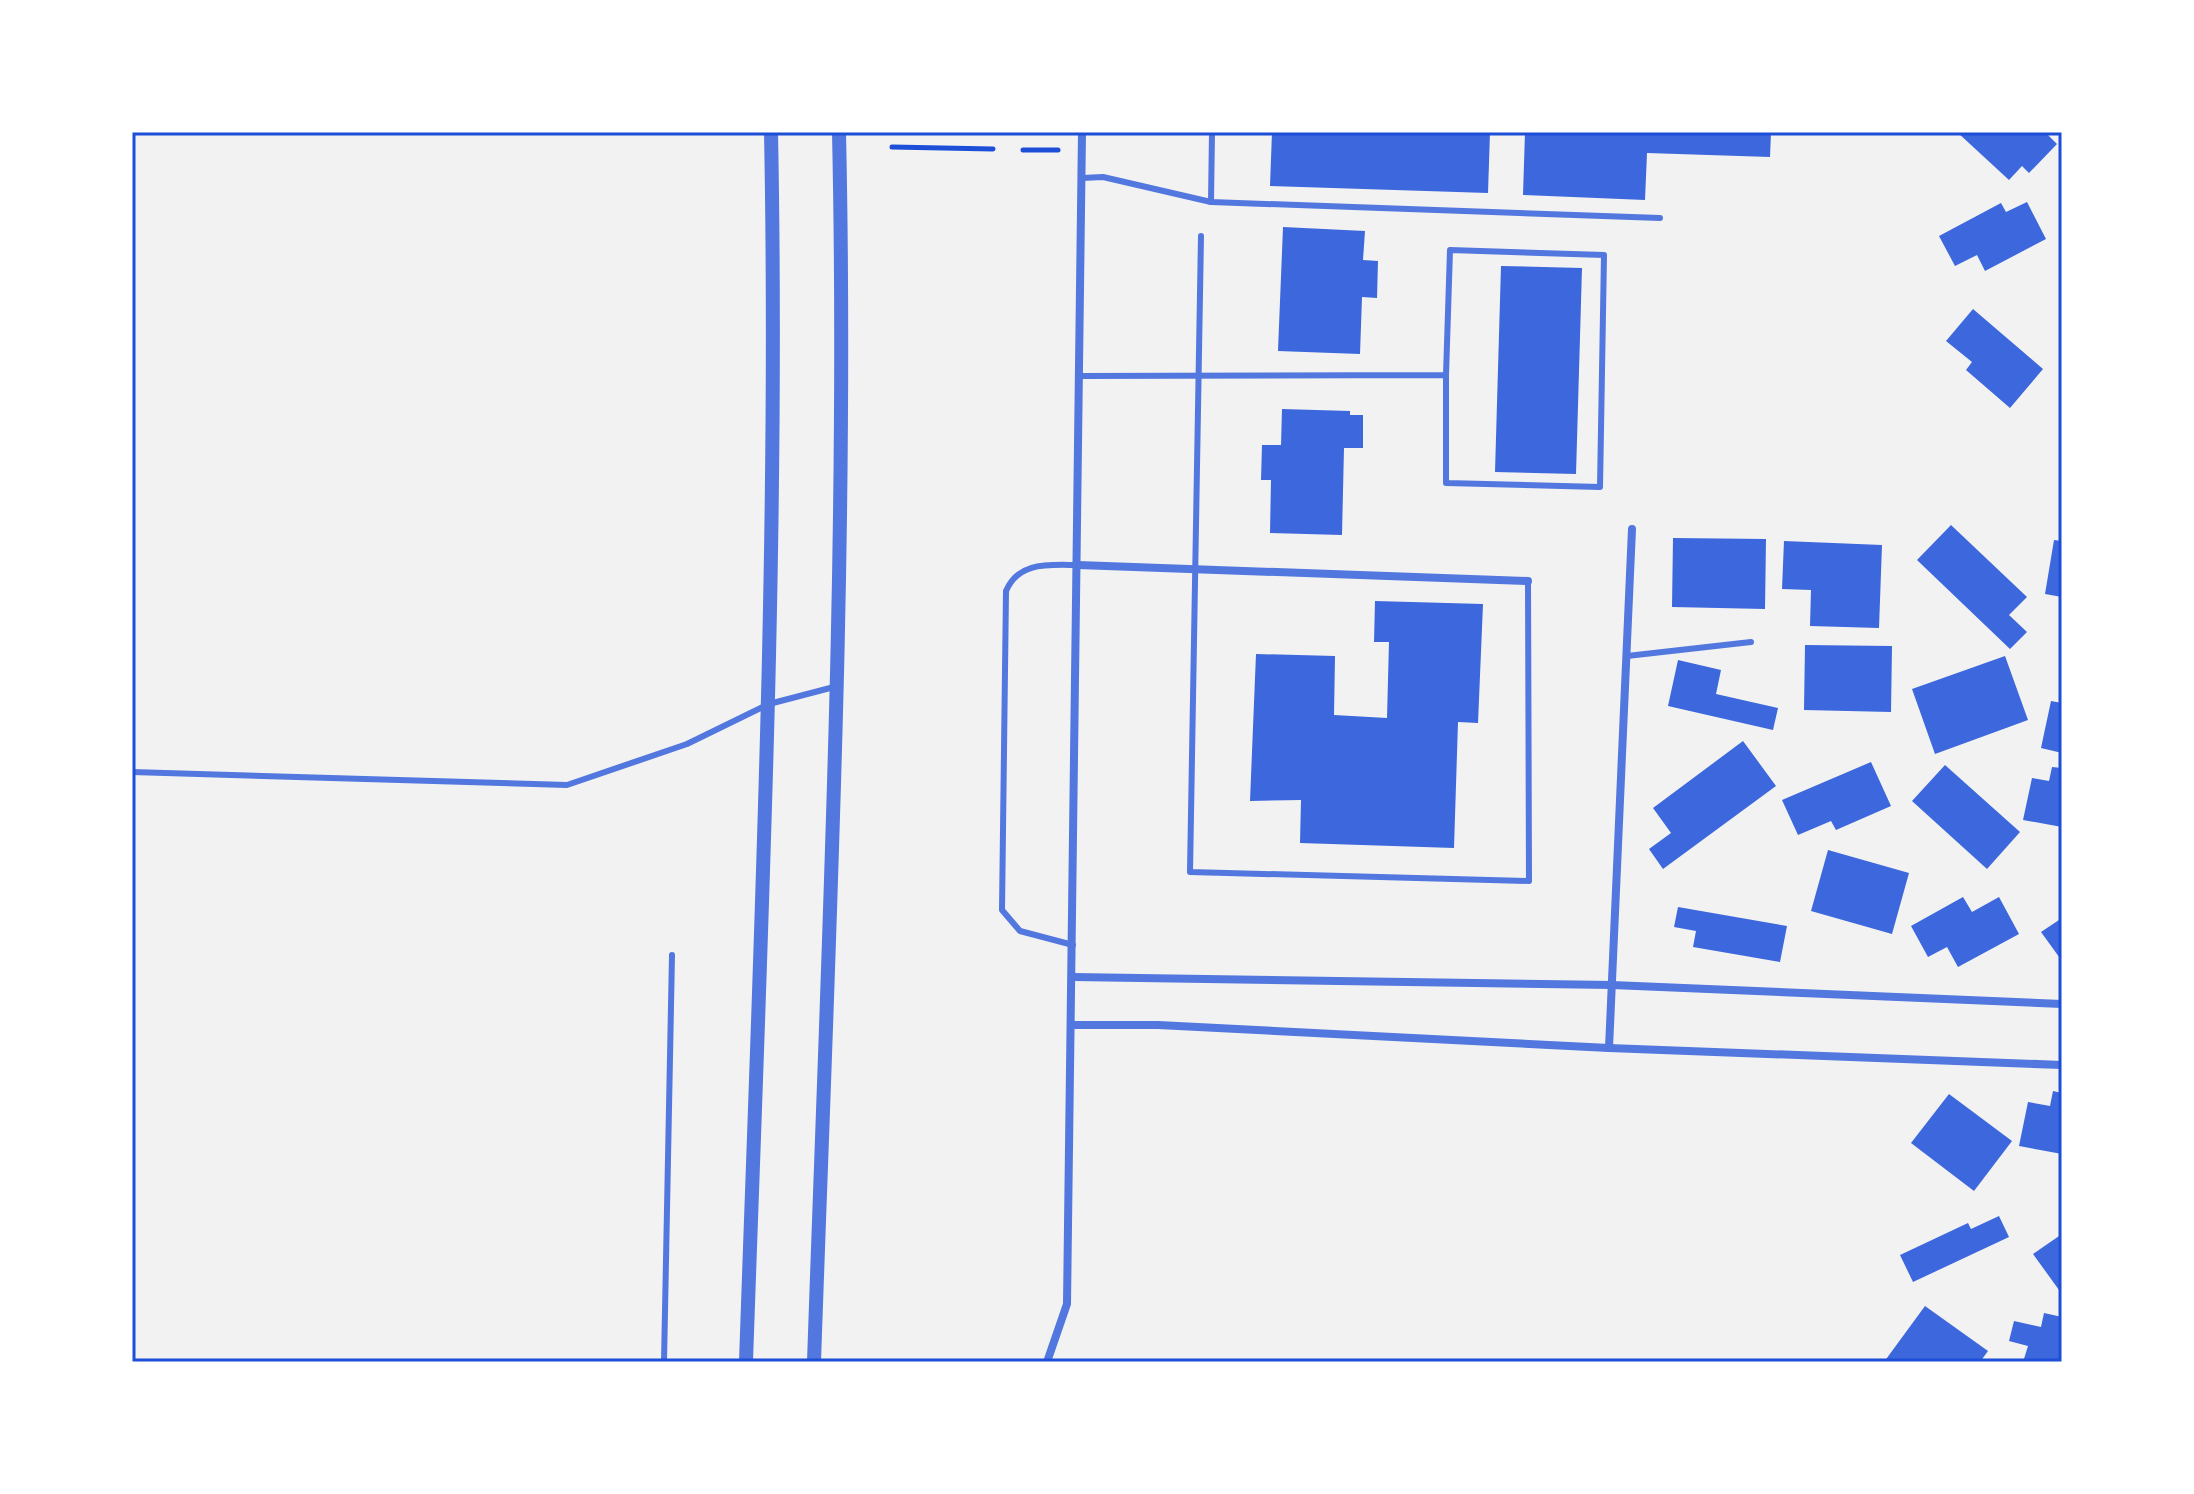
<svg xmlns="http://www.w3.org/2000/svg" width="2194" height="1494" font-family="'Work Sans',sans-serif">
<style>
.building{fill:#3d67dc}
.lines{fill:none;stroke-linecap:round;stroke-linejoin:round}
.path{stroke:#1d4ed8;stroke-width:5}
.service{stroke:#5277de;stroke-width:6}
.minor{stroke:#5277de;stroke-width:8}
.tertiary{stroke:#5277de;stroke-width:14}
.neatline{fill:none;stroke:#1d4ed8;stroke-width:3}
</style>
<rect width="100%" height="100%" fill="#f2f2f2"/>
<g class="building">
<path d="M1272 132H1490L1488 193 1270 186Z"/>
<path d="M1525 132H1771L1770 157 1647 153 1645 200 1523 195Z"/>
<path d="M1957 132H2045L2057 144 2029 173 2022 166 2009 180Z"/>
<path d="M2027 202 2046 239 1985 271 1977 255 1955 266 1939 236 2001 203 2006 212Z"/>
<path d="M1283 227 1365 231 1363 260 1378 261 1377 298 1362 297 1360 354 1278 351Z"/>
<path d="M1501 266 1582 268 1576 474 1495 472Z"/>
<path d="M1973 309 2043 369 2010 408 1966 370 1972 362 1946 341Z"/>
<path d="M1282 409 1350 411V415H1363V448H1344L1342 535 1270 533 1271 480H1261L1262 445H1281Z"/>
<path d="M1951 525 2027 597 2009 615 2027 632 2010 649 1917 560Z"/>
<path d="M1673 538 1766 539 1765 609 1672 607Z"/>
<path d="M2054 540 2062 541V597L2045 594Z"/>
<path d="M1784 541 1882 545 1879 628 1810 626 1811 590 1782 589Z"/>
<path d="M1375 601 1483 604 1478 723 1458 722 1454 848 1300 843 1301 800 1250 801 1256 654 1335 656 1334 715 1387 718 1389 642H1374Z"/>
<path d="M1805 645 1892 646 1891 712 1804 710Z"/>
<path d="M2005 656 2028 720 1935 754 1912 689Z"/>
<path d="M1678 660 1721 670 1716 694 1778 708 1773 730 1668 706Z"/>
<path d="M2051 701 2062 703V753L2041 748Z"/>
<path d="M1743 741 1776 786 1663 869 1649 849 1671 833 1653 808Z"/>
<path d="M1871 762 1891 806 1836 830 1831 821 1798 835 1782 800Z"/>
<path d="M1945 765 2020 832 1987 869 1912 801Z"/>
<path d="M2052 767 2062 768V827L2023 820 2032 778 2049 781Z"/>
<path d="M1828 850 1909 873 1892 934 1811 911Z"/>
<path d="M1963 897 1972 912 1999 897 2019 934 1958 967 1947 947 1928 957 1911 926Z"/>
<path d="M1678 907 1787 926 1780 962 1693 947 1696 931 1674 927Z"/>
<path d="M2062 918V961L2041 932Z"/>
<path d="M2053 1091 2062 1093V1154L2019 1146 2028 1102 2050 1106Z"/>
<path d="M1949 1094 2012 1141 1974 1191 1911 1143Z"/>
<path d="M1999 1216 2009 1237 1913 1282 1900 1255 1968 1223 1971 1229Z"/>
<path d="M2062 1234V1287L2059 1290 2033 1254Z"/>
<path d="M1925 1306 1988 1351 1980 1362H1884Z"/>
<path d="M2044 1313 2062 1317V1362H2023L2028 1346 2009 1341 2014 1321 2041 1327Z"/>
</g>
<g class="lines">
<g class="path">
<path d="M892 147 993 149"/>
<path d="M1023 150H1058"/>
</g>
<g class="service">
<path d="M1212 132 1211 202 1660 218"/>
<path d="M1082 178 1103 177 1211 202"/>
<path d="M1201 236 1190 872 1529 881 1528 581"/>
<path d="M1079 376 1446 375 1450 250 1604 255 1600 487 1446 483V375"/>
<path d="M1627 656 1751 642"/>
<path d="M132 772 567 785 687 744 769 704 834 687"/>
<path d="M1073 945 1020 931 1002 910 1006 591C1019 561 1048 565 1078 565"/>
<path d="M664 1362 672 955"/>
</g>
<g class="minor">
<path d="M1078 565 1528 581"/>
<path d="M1073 977 1612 985 2062 1004"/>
<path d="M1072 1025H1158L1609 1048 2062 1065"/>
<path d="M1609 1048 1632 529"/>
<path d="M1047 1362 1067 1304 1082 132"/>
</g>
<g class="tertiary">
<path d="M746 1362C760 952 779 542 771 132"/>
<path d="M814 1362C828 952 848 542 839 132"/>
</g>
</g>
<rect width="2194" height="1494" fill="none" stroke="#ffffff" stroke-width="268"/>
<rect x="134" y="134" width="1926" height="1226" class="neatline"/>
</svg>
